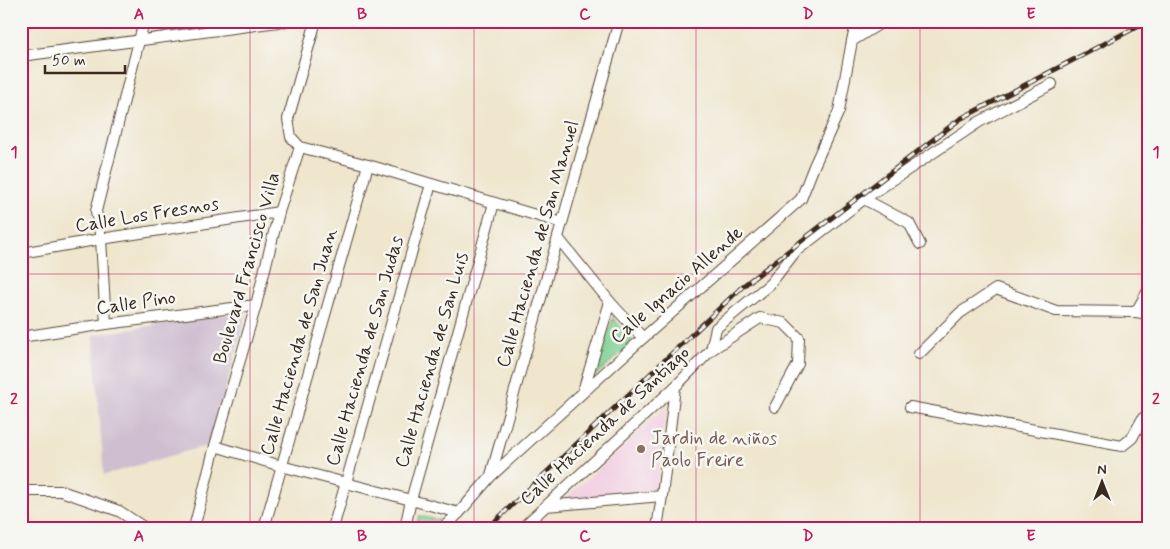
<svg xmlns="http://www.w3.org/2000/svg" width="1170" height="549" font-family="Mynerve,sans-serif">
<style>
.built{fill:#f2cfe2}
.industrial{fill:#cfbdd0}
.green{fill:#7cd092;stroke:#5c7d58}
.lines{fill:none;stroke-linecap:round;stroke-linejoin:round}
.street-casing{stroke:#564638;stroke-width:12}
.street{stroke:#fff;stroke-width:10}
.rail-casing{stroke:#3b2a1e;stroke-width:5}
.rail{stroke:#f6f6f2;stroke-width:3;stroke-dasharray:9;stroke-linecap:butt}
.grid{fill:none;stroke:#c2185b;stroke-width:1;stroke-opacity:0.55}
.education-dot{fill:#8d6e63;stroke:#f6f6f2;stroke-width:2}
.labels{text-anchor:middle;dominant-baseline:central;stroke-width:5;stroke-linejoin:round;paint-order:stroke}
.street-label{font-size:19px;fill:#3b2a1e;stroke:#f6f6f2}
.education-label{font-size:19px;fill:#785e54;stroke:#f6f6f2;text-anchor:start}
.neatline{fill:none;stroke:#c2185b;stroke-width:2}
.grid-label{font-size:16px;text-anchor:middle;font-weight:bold;fill:#c2185b}
</style>
<rect width="100%" height="100%" fill="#f6f6f2"/>
<filter id="ink" filterUnits="userSpaceOnUse"><feTurbulence type="fractalNoise" baseFrequency=".02" numOctaves="2"/><feDisplacementMap in="SourceGraphic" scale="10" xChannelSelector="R" yChannelSelector="G"/><feConvolveMatrix kernelMatrix="1 2 1 2 8 2 1 2 1" color-interpolation-filters="sRGB"/></filter>
<filter id="wash" filterUnits="userSpaceOnUse"><feTurbulence type="fractalNoise" baseFrequency=".0096" numOctaves="4" result="noise"/><feDisplacementMap in="SourceGraphic" scale="20" xChannelSelector="R" yChannelSelector="G"/><feGaussianBlur stdDeviation="1.12" result="paint"/><feColorMatrix in="noise" values="0 0 0 0 0 0 0 0 0 0 0 0 0 0 0 0 0 1.4 0 .05"/><feComposite in="paint" operator="in"/></filter>
<g filter="url(#wash)">
<rect width="100%" height="100%" fill="#efe6cd"/>
<path class="built" d="M667 406 657 492 563 501Z"/>
<path class="industrial" d="M247 311 210 446 198 448 104 475 93 335Z"/>
<g class="green">
<path d="M613 318 634 342 592 378Z"/>
<path d="M419 516 445 521 437 528H415Z"/>
</g>
</g>
<g filter="url(#ink)">
<g class="lines">
<g class="street-casing">
<g id="street">
<path d="M852 41 884 21"/>
<path d="M21 56 286 21"/>
<path d="M300 147 368 165 562 223"/>
<path d="M300 147 291 137 288 119 316 21"/>
<path d="M864 199 909 223 920 244"/>
<path d="M558 238 610 302 643 338"/>
<path d="M21 253 101 239 279 212"/>
<path d="M1136 312 1149 289"/>
<path d="M106 324 101 239 96 211 144 21"/>
<path d="M21 337 106 324 256 305"/>
<path d="M711 350 716 328 770 284 796 251 864 199 979 122 1052 84"/>
<path d="M919 354 960 313 996 289 1056 311 1136 312 1149 314"/>
<path d="M583 391 610 302"/>
<path d="M910 407 1122 446 1132 438 1143 418 1149 416"/>
<path d="M215 446 281 466 411 500 459 513"/>
<path d="M491 475 619 21"/>
<path d="M21 491H61L119 511 145 528"/>
<path d="M546 506 662 496"/>
<path d="M194 528 215 446 256 305 279 212 300 147"/>
<path d="M264 528 368 165"/>
<path d="M333 528 431 184"/>
<path d="M405 528 411 500 494 203"/>
<path d="M443 528 459 513 491 476 643 338 801 199 814 166 839 111 852 41 857 21"/>
<path d="M522 528 675 387 711 350 760 318 784 323 799 338 798 364 775 407"/>
<path d="M657 528 662 496 675 387"/>
</g>
</g>
<use href="#street" class="street"/>
<g class="rail-casing">
<path id="rail" d="M488 528 743 286 960 119 1148 21"/>
</g>
<use href="#rail" class="rail"/>
</g>
</g>
<path class="grid" d="M250 21V528M474 21V528M696 21V528M920 21V528M21 274H1149"/>
<circle class="education-dot" cx="641" cy="449" r="5"/>
<g class="labels">
<g class="street-label">
<text transform="translate(147 215) rotate(-9)">Calle Los Fresnos</text>
<text transform="translate(538 244) rotate(-74)">Calle Hacienda de San Manuel</text>
<text transform="translate(247 268) rotate(-74)">Boulevard Francisco Villa</text>
<text transform="translate(677 285) rotate(-41)">Calle Ignacio Allende</text>
<text transform="translate(136 303) rotate(-8)">Calle Pino</text>
<text transform="translate(299 342) rotate(-74)">Calle Hacienda de San Juan</text>
<text transform="translate(365 351) rotate(-74)">Calle Hacienda de San Judas</text>
<text transform="translate(432 360) rotate(-74)">Calle Hacienda de San Luis</text>
<text transform="translate(605 426) rotate(-43)">Calle Hacienda de Santiago</text>
</g>
<g class="education-label">
<text x="651" y="438">Jardin de niños<tspan x="651" dy="22">Paolo Freire</tspan></text>
</g>
</g>
<rect width="1170" height="549" fill="none" stroke="#f6f6f2" stroke-width="55"/>
<g transform="translate(1102 482)" stroke="#f6f6f2" stroke-width="4" paint-order="stroke">
<path d="M0-4L9 19L0 12L-9 19Z" fill="#3b2a1e"/>
<text y="-8" font-size="14" font-weight="bold" text-anchor="middle" fill="#3b2a1e">N</text>
</g>
<path d="M45 65v8h80v-8" fill="none" stroke="#3b2a1e" stroke-width="2.5"/>
<text x="52" y="65" font-size="15" fill="#3b2a1e" stroke="#f6f6f2" stroke-width="4" paint-order="stroke">50 m</text>
<rect x="28" y="28" width="1114" height="494" class="neatline"/>
<g class="grid-label">
<text x="139" y="19">A</text>
<text x="362" y="19">B</text>
<text x="585" y="19">C</text>
<text x="808" y="19">D</text>
<text x="1031" y="19">E</text>
<text x="14" y="157">1</text>
<text x="1156" y="157">1</text>
<text x="14" y="404">2</text>
<text x="1156" y="404">2</text>
<text x="139" y="541">A</text>
<text x="362" y="541">B</text>
<text x="585" y="541">C</text>
<text x="808" y="541">D</text>
<text x="1031" y="541">E</text>
</g>
</svg>
